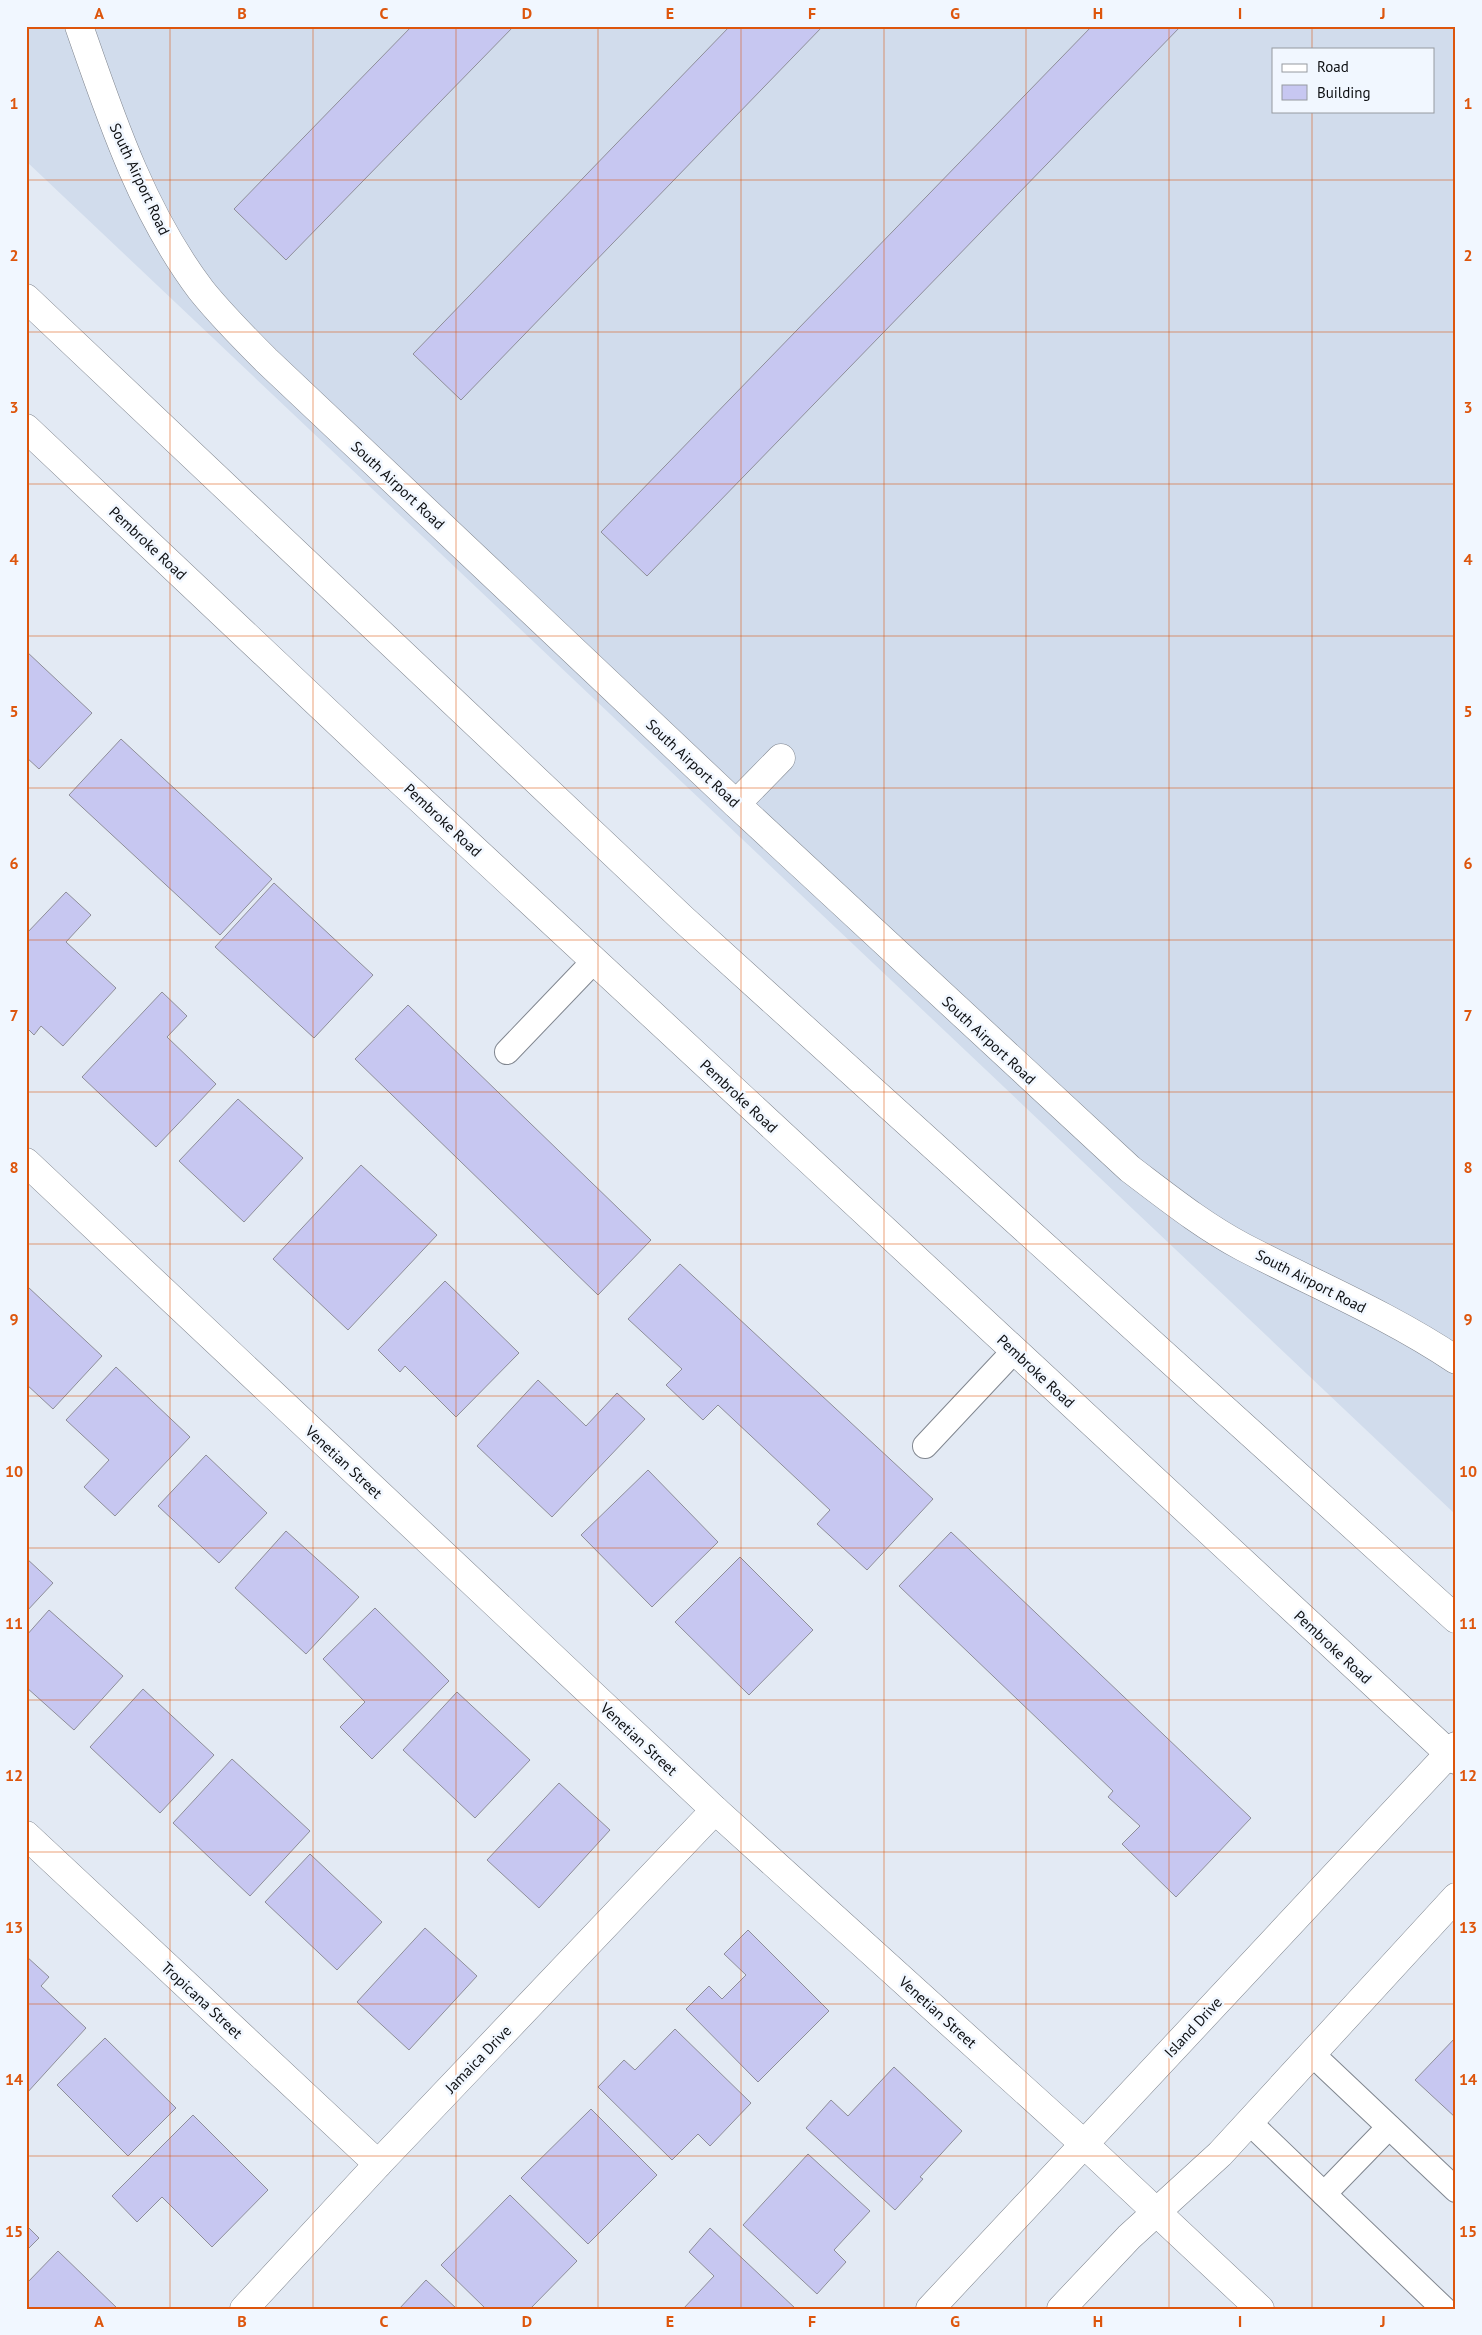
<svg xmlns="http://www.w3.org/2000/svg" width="1482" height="2335" font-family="'PT Sans',sans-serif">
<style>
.built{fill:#d1dcec;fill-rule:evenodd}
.building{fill:#c7c7f1;stroke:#8e8e99}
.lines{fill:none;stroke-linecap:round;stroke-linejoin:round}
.lane-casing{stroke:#80868f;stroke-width:26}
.street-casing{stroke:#80868f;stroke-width:29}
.secondary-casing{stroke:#80868f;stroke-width:29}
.lane{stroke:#fff;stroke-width:24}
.street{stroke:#fff;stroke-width:28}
.secondary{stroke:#fff;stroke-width:28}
.grid{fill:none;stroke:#dd550c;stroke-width:1;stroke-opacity:0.55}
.labels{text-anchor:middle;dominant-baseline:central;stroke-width:5;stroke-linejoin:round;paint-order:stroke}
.street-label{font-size:15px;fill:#0d0f12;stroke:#f1f7ff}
.neatline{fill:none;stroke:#dd550c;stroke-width:2}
.grid-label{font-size:16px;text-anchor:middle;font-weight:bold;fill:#dd550c}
</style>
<rect width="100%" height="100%" fill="#e3eaf4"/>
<path class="built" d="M26 26H1456V1515L26 161ZM1273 49H1433V111H1273Z"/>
<g class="building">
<path d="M412 26H514L286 260 234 209Z"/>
<path d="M730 26H823L461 400 413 354Z"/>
<path d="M1092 26H1181L647 576 601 532Z"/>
<path d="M26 651 92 713 39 769 26 757Z"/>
<path d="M121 739 272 879 220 935 69 795Z"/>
<path d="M274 883 373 975 314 1038 215 947Z"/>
<path d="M66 892 91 915 66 942 116 988 63 1046 41 1026 34 1035 26 1027V934Z"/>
<path d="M162 992 187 1016 167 1037 216 1084 156 1147 82 1077Z"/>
<path d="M408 1005 651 1240 598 1295 355 1059Z"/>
<path d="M238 1099 303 1158 244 1222 179 1161Z"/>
<path d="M361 1165 437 1235 348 1330 273 1259Z"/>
<path d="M680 1264 933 1499 867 1570 817 1524 830 1510 718 1405 703 1420 666 1385 682 1369 628 1319Z"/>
<path d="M445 1281 519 1353 456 1417 405 1366 400 1372 378 1350Z"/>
<path d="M28 1287 102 1356 53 1409 26 1384V1289Z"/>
<path d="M116 1367 190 1437 115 1516 84 1487 109 1460 66 1420Z"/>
<path d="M538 1380 586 1426 617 1393 645 1419 552 1517 477 1446Z"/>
<path d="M206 1455 267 1513 219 1563 158 1506Z"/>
<path d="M648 1470 718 1542 652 1607 581 1535Z"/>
<path d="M286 1531 359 1597 306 1654 235 1588Z"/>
<path d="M951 1532 1251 1818 1176 1897 1122 1844 1140 1826 1108 1797 1113 1791 899 1586Z"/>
<path d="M740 1557 813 1630 749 1695 675 1622Z"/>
<path d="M26 1558 53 1583 26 1612Z"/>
<path d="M375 1608 449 1681 372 1759 340 1727 365 1702 323 1659Z"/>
<path d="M49 1610 123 1676 74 1730 26 1687V1636Z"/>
<path d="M143 1689 214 1755 160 1813 90 1747Z"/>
<path d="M457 1692 530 1760 475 1818 403 1750Z"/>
<path d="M232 1759 310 1831 250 1896 173 1823Z"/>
<path d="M559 1783 610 1830 539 1908 487 1860Z"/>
<path d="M310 1854 382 1922 337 1970 265 1902Z"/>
<path d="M425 1928 477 1976 409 2050 357 2002Z"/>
<path d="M748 1930 829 2011 758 2082 686 2009 709 1986 722 1999 746 1975 724 1954Z"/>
<path d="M26 1956 49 1977 41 1986 86 2028 26 2094Z"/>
<path d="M675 2029 751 2103 710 2146 698 2134 672 2160 598 2087 624 2060 635 2070Z"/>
<path d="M1456 2037V2118L1415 2080Z"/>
<path d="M105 2038 176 2108 128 2156 57 2085Z"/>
<path d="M894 2067 962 2131 920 2177 923 2179 895 2210 806 2128 831 2100 848 2116Z"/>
<path d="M591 2109 657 2175 588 2244 521 2178Z"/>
<path d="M193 2115 268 2190 212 2247 162 2197 137 2222 112 2196Z"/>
<path d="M808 2154 870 2211 834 2250 846 2262 817 2294 743 2225Z"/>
<path d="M510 2195 577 2261 530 2309H486L441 2265Z"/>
<path d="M26 2225 39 2238 26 2251Z"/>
<path d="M710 2228 796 2309H683L714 2276 689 2252Z"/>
<path d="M58 2251 118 2309H26V2284Z"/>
<path d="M426 2280 457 2309H399Z"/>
</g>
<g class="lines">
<g class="lane-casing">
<g id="lane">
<path d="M507 1052 594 961"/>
<path d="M925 1446 1014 1351"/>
<path d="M1312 2054 1456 2190"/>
<path d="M1249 2122 1444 2309"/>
<path d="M1324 2194 1389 2127"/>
</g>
</g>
<g class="street-casing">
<g id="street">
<path d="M79 26C111 118 142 212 201 290 221 315 244 338 266 360L736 804 1130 1169C1167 1197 1203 1226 1243 1247 1314 1284 1389 1315 1456 1360"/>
<path d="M736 804 781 758"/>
<path d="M26 1162 715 1810 1084 2144 1260 2309"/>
<path d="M26 1835 378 2164"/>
<path d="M244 2309 378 2164 715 1810"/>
</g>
</g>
<g class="secondary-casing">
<g id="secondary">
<path d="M26 298 683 919 1456 1619"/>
<path d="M26 428 380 762 1456 1760"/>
<path d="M930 2309 1456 1746"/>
<path d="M1061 2309 1129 2237 1220 2154 1456 1897"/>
</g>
</g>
<use href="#lane" class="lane"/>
<use href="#street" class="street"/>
<use href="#secondary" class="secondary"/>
</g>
<path class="grid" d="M170 26V2309M313 26V2309M456 26V2309M598 26V2309M741 26V2309M884 26V2309M1026 26V2309M1169 26V2309M1312 26V49M1312 111V2309M26 180H1456M26 332H1456M26 484H1456M26 636H1456M26 788H1456M26 940H1456M26 1092H1456M26 1244H1456M26 1396H1456M26 1548H1456M26 1700H1456M26 1852H1456M26 2004H1456M26 2156H1456"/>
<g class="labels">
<g class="street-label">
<text transform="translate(140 179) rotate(65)">South Airport Road</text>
<text transform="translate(398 485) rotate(43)">South Airport Road</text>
<text transform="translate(148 543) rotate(43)">Pembroke Road</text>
<text transform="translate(693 763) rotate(43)">South Airport Road</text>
<text transform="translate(443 820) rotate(43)">Pembroke Road</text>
<text transform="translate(989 1040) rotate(43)">South Airport Road</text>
<text transform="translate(739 1096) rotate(43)">Pembroke Road</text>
<text transform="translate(1311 1281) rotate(27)">South Airport Road</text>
<text transform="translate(1036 1371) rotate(43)">Pembroke Road</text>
<text transform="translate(344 1462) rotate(43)">Venetian Street</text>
<text transform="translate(1333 1647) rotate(43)">Pembroke Road</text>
<text transform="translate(639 1739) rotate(43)">Venetian Street</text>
<text transform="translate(202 2000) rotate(43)">Tropicana Street</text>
<text transform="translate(938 2012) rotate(42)">Venetian Street</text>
<text transform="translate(1193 2027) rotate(-47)">Island Drive</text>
<text transform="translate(478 2059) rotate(-46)">Jamaica Drive</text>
</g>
</g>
<rect width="1482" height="2335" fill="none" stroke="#f1f7ff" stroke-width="55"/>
<rect x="1272" y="48" width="162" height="65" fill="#f1f7ff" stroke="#969aa0"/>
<rect x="1282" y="64" width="25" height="8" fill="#ffffff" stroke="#969aa0"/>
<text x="1317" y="72" font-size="15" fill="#0d0f12">Road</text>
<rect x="1282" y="85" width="25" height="15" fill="#c7c7f1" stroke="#969aa0"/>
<text x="1317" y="98" font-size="15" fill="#0d0f12">Building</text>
<rect x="28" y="28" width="1426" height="2280" class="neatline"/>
<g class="grid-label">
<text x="99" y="19">A</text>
<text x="242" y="19">B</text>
<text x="384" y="19">C</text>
<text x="527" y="19">D</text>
<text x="670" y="19">E</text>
<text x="812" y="19">F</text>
<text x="955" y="19">G</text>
<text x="1098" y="19">H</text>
<text x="1240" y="19">I</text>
<text x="1383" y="19">J</text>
<text x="14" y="109">1</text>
<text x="1468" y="109">1</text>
<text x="14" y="261">2</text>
<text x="1468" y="261">2</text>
<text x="14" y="413">3</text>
<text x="1468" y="413">3</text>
<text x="14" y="565">4</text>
<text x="1468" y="565">4</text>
<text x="14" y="717">5</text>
<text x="1468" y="717">5</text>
<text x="14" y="869">6</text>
<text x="1468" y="869">6</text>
<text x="14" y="1021">7</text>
<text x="1468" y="1021">7</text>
<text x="14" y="1173">8</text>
<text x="1468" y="1173">8</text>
<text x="14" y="1325">9</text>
<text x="1468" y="1325">9</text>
<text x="14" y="1477">10</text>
<text x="1468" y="1477">10</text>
<text x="14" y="1629">11</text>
<text x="1468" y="1629">11</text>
<text x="14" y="1781">12</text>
<text x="1468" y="1781">12</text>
<text x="14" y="1933">13</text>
<text x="1468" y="1933">13</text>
<text x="14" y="2085">14</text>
<text x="1468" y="2085">14</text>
<text x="14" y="2237">15</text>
<text x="1468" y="2237">15</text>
<text x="99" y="2327">A</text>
<text x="242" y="2327">B</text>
<text x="384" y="2327">C</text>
<text x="527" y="2327">D</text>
<text x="670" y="2327">E</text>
<text x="812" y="2327">F</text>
<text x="955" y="2327">G</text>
<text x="1098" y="2327">H</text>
<text x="1240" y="2327">I</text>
<text x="1383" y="2327">J</text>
</g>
</svg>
